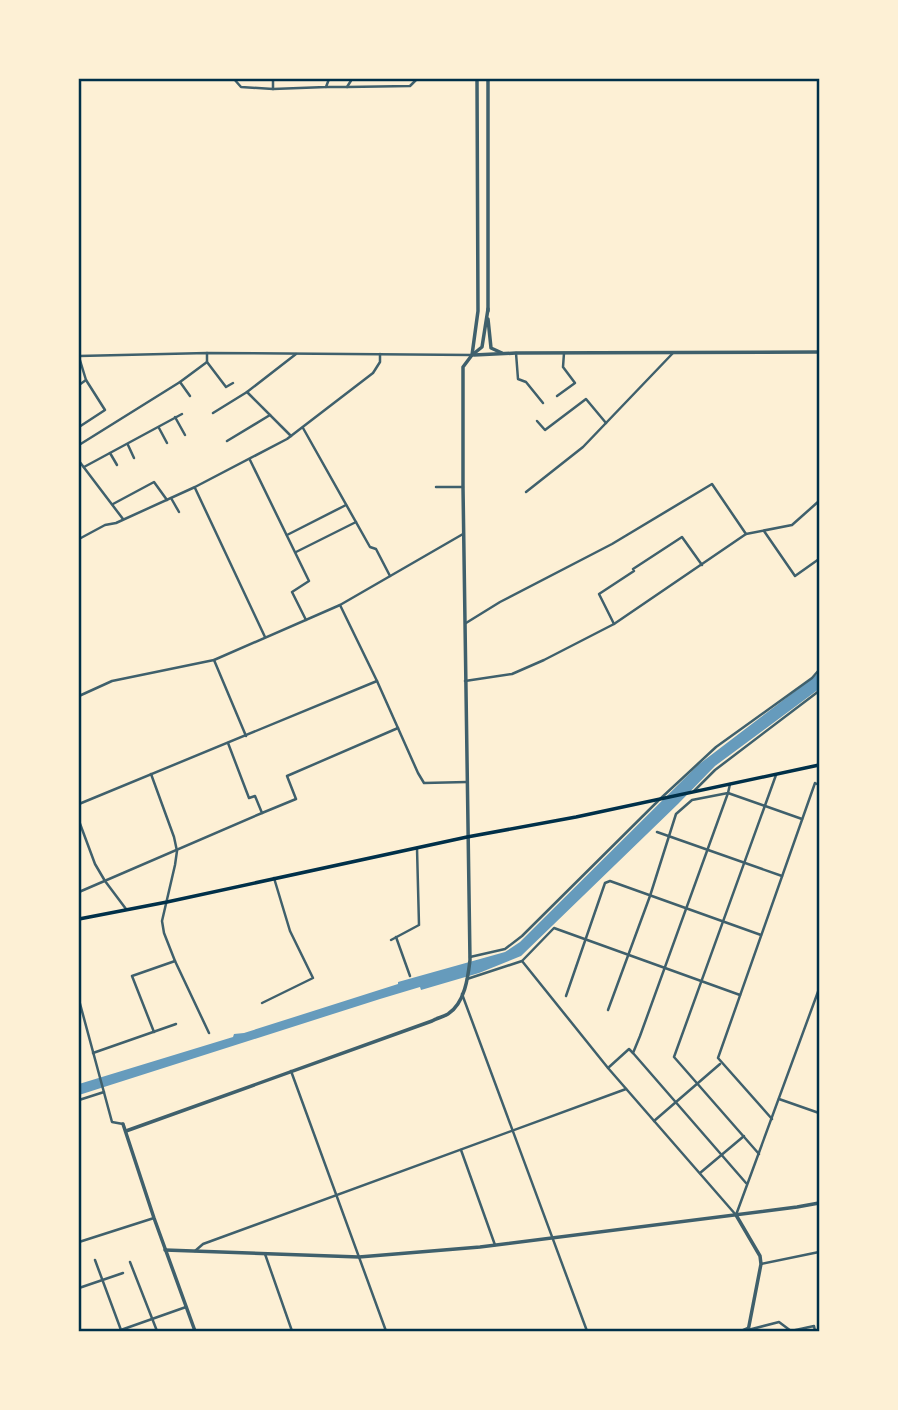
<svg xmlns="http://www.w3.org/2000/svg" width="898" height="1410" font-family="Inter,sans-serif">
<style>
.water{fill:#669bbc}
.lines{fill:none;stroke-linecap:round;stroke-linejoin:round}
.minor{stroke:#3f606c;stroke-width:2.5}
.tertiary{stroke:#3f606c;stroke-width:3.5}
.secondary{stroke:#003049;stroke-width:3.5}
.neatline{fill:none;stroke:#003049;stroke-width:2.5}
</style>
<rect width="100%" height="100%" fill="#fdf0d5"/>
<path class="water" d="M819 673V689L715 766 678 804 521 956 479 973 421 990 420 987 380 999 79 1095V1084L233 1037 234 1034 244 1033 398 984V982L505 952 520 942 541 921 698 765Z"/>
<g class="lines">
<g class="minor">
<path d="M234 79 241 87 273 89V79"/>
<path d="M326 87H347L352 79"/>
<path d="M347 87 410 86 417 79"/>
<path d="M273 89 326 87 329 79"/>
<path d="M207 353V362L226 387 233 383"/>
<path d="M516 353 518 379 526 382 543 403"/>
<path d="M79 356 207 353 472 355"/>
<path d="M79 357 86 380 105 410 79 427"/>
<path d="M180 382 190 396"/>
<path d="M79 385 86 380"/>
<path d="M247 392 291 436"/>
<path d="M557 396 575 383 563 367 564 353"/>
<path d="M213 413 247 392 296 354"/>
<path d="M175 417 185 435"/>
<path d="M537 421 545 430 586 399 606 423"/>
<path d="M159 428 167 443"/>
<path d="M303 428 370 547 376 549 390 576"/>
<path d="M227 441 270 415"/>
<path d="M79 445 180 382 207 362"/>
<path d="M128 445 134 458"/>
<path d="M110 453 117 465"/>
<path d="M250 460 309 581 292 592 306 620"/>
<path d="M79 461 123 519"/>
<path d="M84 467 182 414"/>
<path d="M436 487H463"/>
<path d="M195 488 265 637"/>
<path d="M526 492 583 447 673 353"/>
<path d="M171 498 179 512"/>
<path d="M113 504 154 482 167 500"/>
<path d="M764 531 795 576 819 559"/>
<path d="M287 535 346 505"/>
<path d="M79 539 105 525 116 523 195 487 287 439 373 373 380 362V354"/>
<path d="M296 552 356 522"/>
<path d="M633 569 682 537 702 565"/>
<path d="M340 605 377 681 418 773 424 783 467 782"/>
<path d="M466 623 500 602 612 544 712 484 746 534"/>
<path d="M614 624 599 594 634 571"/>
<path d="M214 660 246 736"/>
<path d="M465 681 512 674 544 660 614 624 746 534 792 525 819 501"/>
<path d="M79 696 112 681 214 660 340 605 463 534"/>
<path d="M151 774 174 837 177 851 175 865 162 921 164 933 175 961 132 976 154 1032"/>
<path d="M694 791 715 770 819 691"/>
<path d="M79 804 377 681"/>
<path d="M262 813 296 799 287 776 398 728"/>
<path d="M79 821 95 864 105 881 126 909"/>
<path d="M657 832 782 876"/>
<path d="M79 892 262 813 255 796 249 798 228 743"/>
<path d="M396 937 410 976"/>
<path d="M391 940 419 925 417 848"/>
<path d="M470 957 505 949 522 936 660 799 716 747 812 678 819 670"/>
<path d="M175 961 209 1033"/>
<path d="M522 961 608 1068 736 1215 819 989"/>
<path d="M467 979 522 961 554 928 740 995"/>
<path d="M462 994 587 1331"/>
<path d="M566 996 605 883 610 881 761 935"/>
<path d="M79 1000 112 1122 123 1124"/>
<path d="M262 1003 313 978 290 931 274 878"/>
<path d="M608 1010 650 896 676 814 692 800 728 793 730 784"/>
<path d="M93 1053 176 1024"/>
<path d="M608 1068 629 1049 633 1053"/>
<path d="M291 1071 386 1331"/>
<path d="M779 1099 819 1113"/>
<path d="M79 1100 104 1092"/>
<path d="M772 1119 718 1058 815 783 819 785"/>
<path d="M654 1121 720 1064"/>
<path d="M461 1150 495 1245"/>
<path d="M759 1154 674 1057 776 775"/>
<path d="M700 1173 744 1136"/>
<path d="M746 1183 633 1053 640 1036 728 793 802 819"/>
<path d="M79 1242 154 1218"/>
<path d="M195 1251 203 1244 626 1089"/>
<path d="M265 1254 292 1331"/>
<path d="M95 1260 121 1330"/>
<path d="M130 1262 157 1331"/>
<path d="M761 1264 819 1252"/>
<path d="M79 1288 123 1273"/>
<path d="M748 1330 779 1322 791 1331 814 1326 815 1331"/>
<path d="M118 1331 186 1307"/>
<path d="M741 1331 748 1328"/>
</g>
<g class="tertiary">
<path d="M488 311V79"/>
<path d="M488 319 491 348 502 353"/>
<path d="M472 355 478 311 477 79"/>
<path d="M474 355 516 353 819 352"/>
<path d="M123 1124 154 1218 195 1331"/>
<path d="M126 1131 432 1021C437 1018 443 1017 448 1014 465 1003 468 977 470 960L463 487V367L472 355 482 347 488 309"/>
<path d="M736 1215 760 1256 761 1264 748 1331"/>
<path d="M165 1250 359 1257 480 1247 797 1207 819 1203"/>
</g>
<path class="secondary" d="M79 919 167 902 467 837 576 817 819 765"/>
</g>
<rect width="898" height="1410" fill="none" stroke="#fdf0d5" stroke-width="161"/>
<rect x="80" y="80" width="738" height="1250" class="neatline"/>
</svg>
